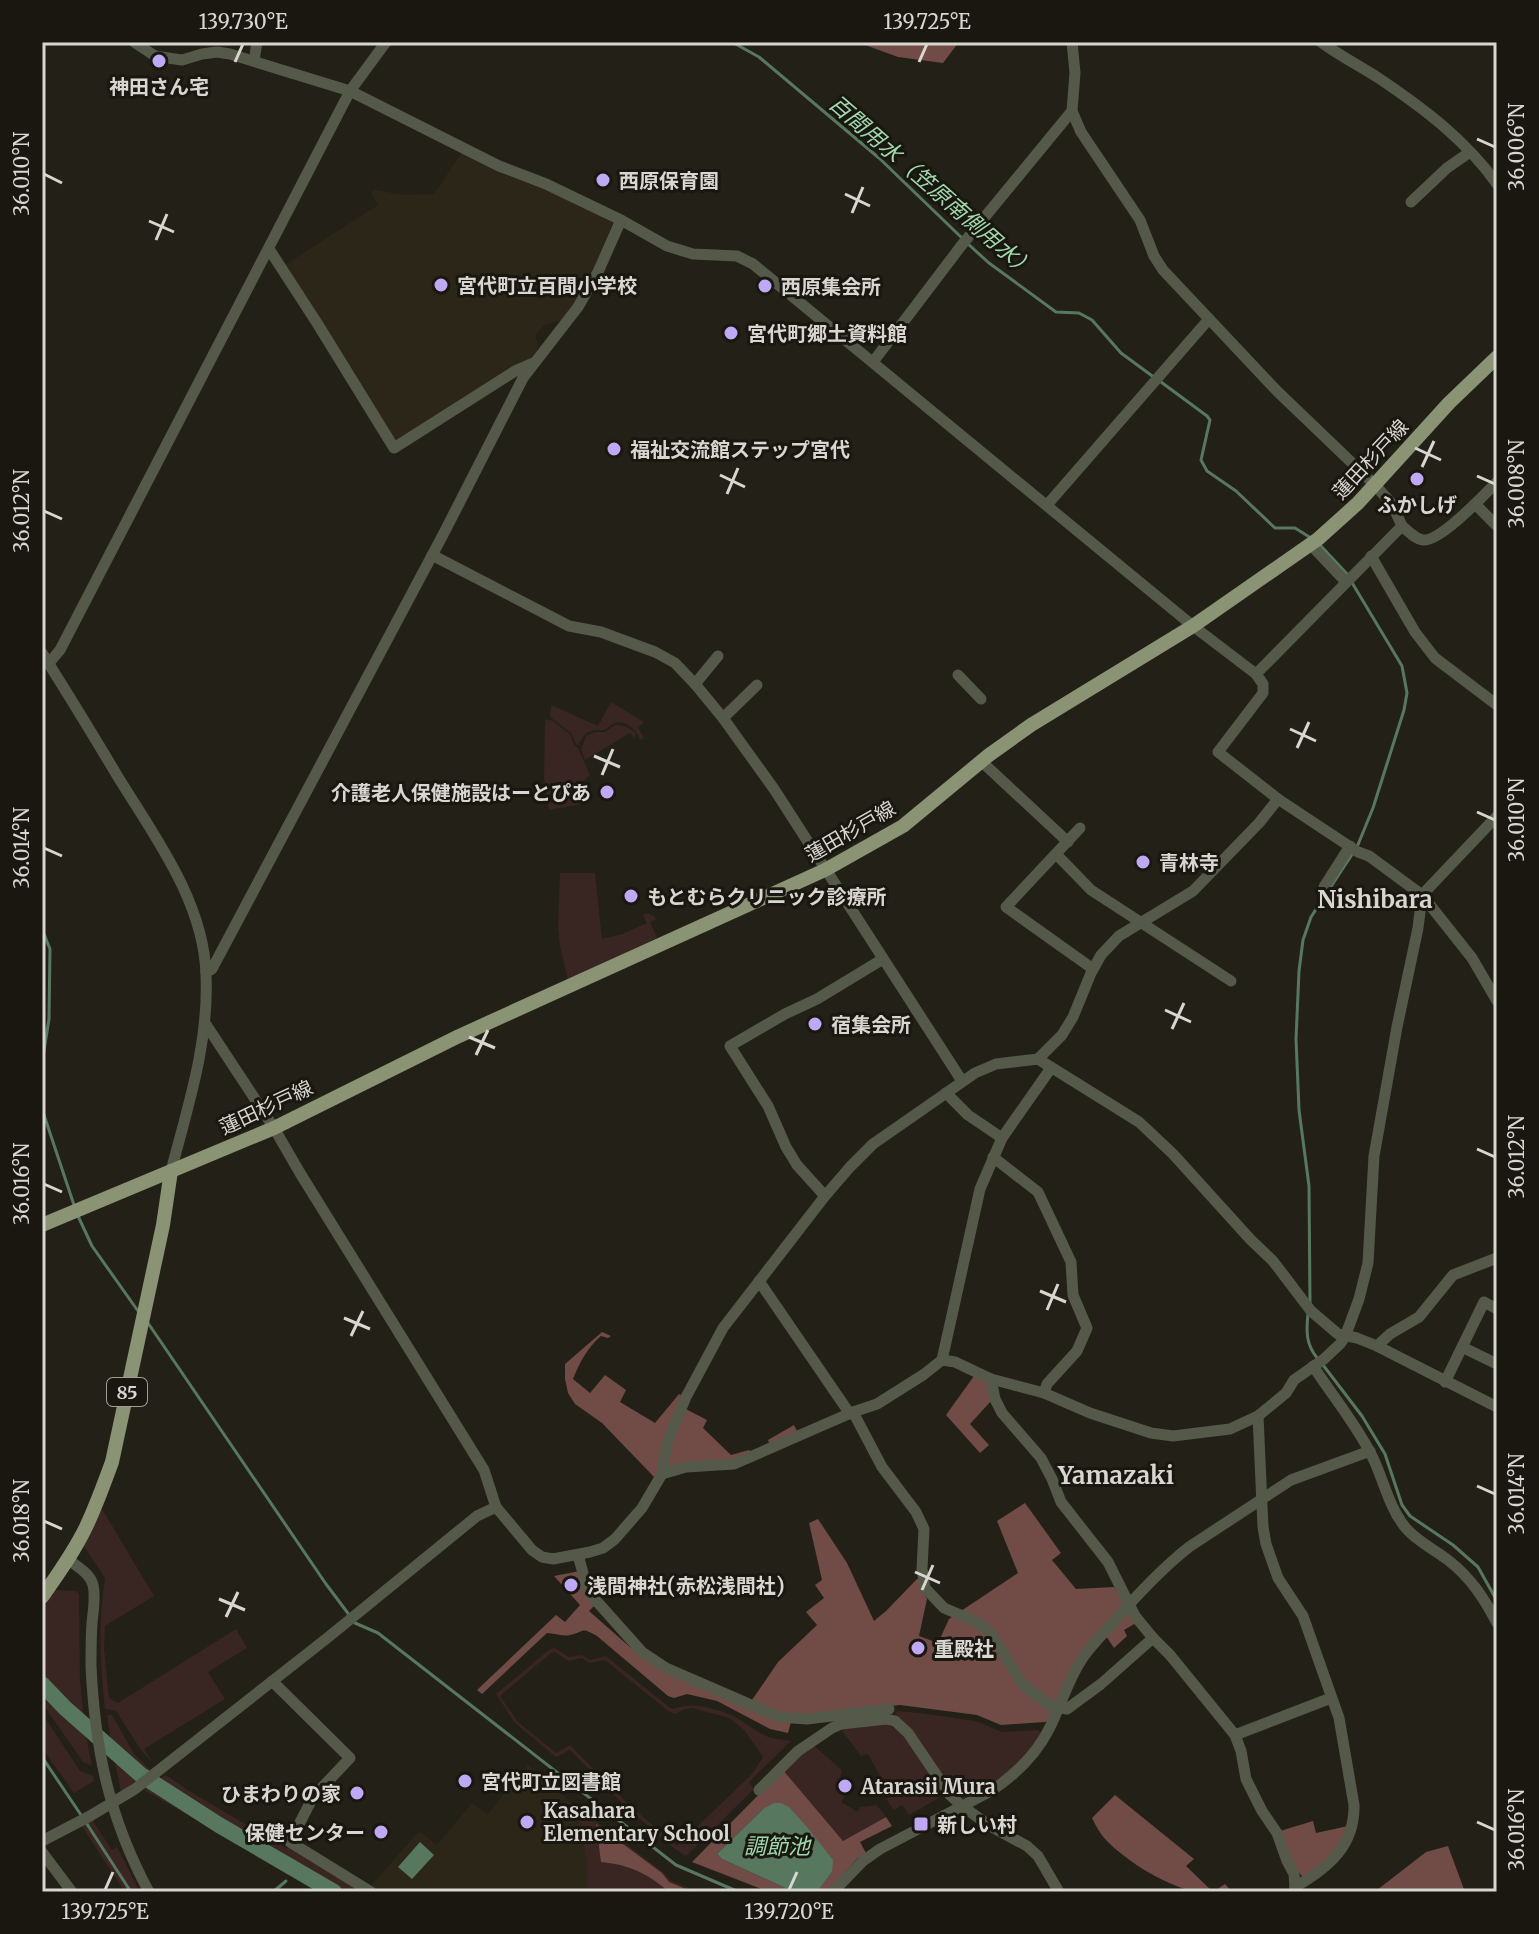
<svg xmlns="http://www.w3.org/2000/svg" width="1539" height="1934" font-family="Merriweather,'Noto Sans JP',serif">
<style>
.built{fill:#2b2618}
.green{fill:#392521;fill-rule:evenodd}
.forest{fill:#714b45}
.water{fill:#57785f}
.lines{fill:none;stroke-linecap:round;stroke-linejoin:round}
.stream{stroke:#57785f;stroke-width:3}
.river{stroke:#57785f;stroke-width:16}
.minor{stroke:#55594a;stroke-width:11}
.major{stroke:#8a9374;stroke-width:14}
.ticks{fill:none;stroke:#d8d6d0;stroke-width:3}
.poi-dot{fill:#bfa9f4;stroke:#19170f;stroke-width:3}
.labels{text-anchor:middle;dominant-baseline:central;stroke-width:6;stroke-linejoin:round;paint-order:stroke}
.shield{fill:#19170f;stroke:#9f9d96;stroke-width:2}
.shield-label{font-size:18px;font-weight:bold;fill:#d8d6d0}
.poi-label{font-size:20px;font-weight:bold;fill:#d8d6d0;stroke:#19170f;text-anchor:start}
.street-label{font-size:20px;fill:#d8d6d0;stroke:#19170f}
.water-label{font-size:22px;font-style:italic;fill:#a0d9ad;stroke:#19170f}
.quarter-label{font-size:24px;font-weight:bold;fill:#d8d6d0;stroke:#19170f}
.neatline{fill:none;stroke:#d8d6d0;stroke-width:3}
.ticks-label{font-size:20px;text-anchor:middle;fill:#d8d6d0}
</style>
<rect width="100%" height="100%" fill="#232018"/>
<g class="built">
<path d="M462 152 505 175 554 193 615 224 575 305 563 320 544 325 536 334 538 347 534 357 396 443 285 265 378 205 371 193 375 190 404 195 434 194Z"/>
<path d="M528 1765 578 1808 663 1872 670 1880 699 1892H376L370 1887 419 1831 437 1845 472 1803 488 1814Z"/>
</g>
<g class="green">
<path d="M611 702 644 722 638 728 644 738 640 740C637 731 627 719 615 723 611 724 608 729 604 730 602 731 599 730 597 730 585 731 583 736 578 746L576 744 571 733 550 717 551 705 598 726Z"/>
<path d="M545 719 553 721 570 734 574 745 578 748 590 775 582 782 587 803 549 810 544 778Z"/>
<path d="M615 725C624 725 629 727 635 733V739L630 733 585 760 581 750 586 736 596 732H605Z"/>
<path d="M560 873H595L602 939 622 934 647 923 643 915 647 913 654 916 656 919 650 922 657 938 568 980 560 946 558 926Z"/>
<path d="M102 1509 154 1596 105 1626 104 1649 109 1698 118 1703 236 1629 247 1648 208 1672 225 1699 144 1749 152 1762 141 1750 116 1711 105 1709C100 1666 98 1621 105 1578L83 1545Z"/>
<path d="M55 1590 76 1591 79 1594 80 1681 84 1719 53 1690 42 1677V1609Z"/>
<path d="M555 1648 569 1657 582 1655 590 1660 606 1656 670 1708 674 1709C691 1701 714 1708 731 1715 745 1721 756 1733 771 1738 777 1739 785 1740 791 1741L749 1782 754 1789 686 1856 675 1849 625 1806 570 1750 556 1757 515 1723 496 1694 550 1649ZM555 1652 568 1661 582 1658 590 1663 605 1660 668 1711 675 1714 683 1710 692 1708 729 1718 744 1730 763 1757 752 1774 677 1846 628 1804 570 1745 556 1753 518 1722 500 1696 551 1653Z"/>
<path d="M42 1690 86 1736 92 1766 83 1762 42 1703Z"/>
<path d="M897 1711 920 1713 976 1721 1002 1732 1038 1730 1041 1733C1024 1764 995 1784 964 1799L951 1789 896 1718 895 1714Z"/>
<path d="M42 1713 80 1771 93 1776 94 1781 74 1793 42 1748Z"/>
<path d="M107 1715H112L134 1754 151 1770 147 1773 121 1753 111 1743Z"/>
<path d="M887 1723 903 1735 944 1795 909 1815 902 1805 894 1810 886 1799 891 1796 868 1754 861 1756 840 1728Z"/>
<path d="M813 1745 842 1770 839 1784 844 1797 841 1802 858 1812 860 1807 877 1805 886 1817 843 1841 783 1770Z"/>
<path d="M114 1758 126 1770 139 1779 121 1792Z"/>
<path d="M166 1775 186 1789 287 1849 289 1846 366 1892H348L243 1834 158 1780Z"/>
<path d="M149 1787 330 1892H321L144 1790Z"/>
<path d="M578 1808 663 1872 670 1880 699 1892H587V1867Z"/>
<path d="M92 1820 112 1850 117 1847 140 1892H125L81 1825Z"/>
</g>
<g class="forest">
<path d="M857 42H959L943 63 898 57Z"/>
<path d="M602 1332 611 1336 608 1338 601 1336C587 1348 580 1362 573 1379L590 1393 605 1375 626 1390 620 1402 655 1423 679 1394 684 1397 680 1406 707 1420 703 1428 731 1455 749 1450 751 1452 769 1443 768 1440 794 1425 798 1433 732 1461 656 1479 602 1423 575 1404 568 1393 565 1379V1364Z"/>
<path d="M974 1376 987 1382 991 1401 970 1424 989 1445 980 1453 946 1415Z"/>
<path d="M1025 1503 1061 1553 1052 1560 1076 1589 1114 1587 1123 1601V1605L1090 1641 1051 1719 1045 1722 1001 1725 977 1715 900 1705 806 1715 788 1714 774 1711 752 1700 778 1662 817 1625 806 1612 824 1598 815 1585 822 1580 809 1523 818 1519 847 1563 874 1621 886 1611 917 1579H920L923 1592 927 1599 919 1636 938 1643 949 1619 1018 1573 997 1521Z"/>
<path d="M580 1571 596 1604 589 1611 639 1655 791 1722 788 1733 770 1729 717 1701 687 1694 674 1698 668 1696 597 1636C580 1626 585 1632 570 1635 564 1637 554 1633 547 1633L482 1694 477 1690 556 1615 565 1622 580 1605 554 1576Z"/>
<path d="M1126 1614H1129L1136 1623 1124 1630 1127 1636 1114 1648 1106 1636Z"/>
<path d="M783 1770 843 1841 886 1817 892 1826 860 1842 866 1853 857 1859 827 1892H817L832 1872 763 1809 717 1854 722 1859 794 1892H769L692 1862Z"/>
<path d="M1115 1795 1194 1859 1186 1866 1213 1892 1225 1884 1232 1892C1221 1892 1210 1893 1200 1892 1170 1889 1126 1861 1106 1840 1100 1834 1096 1826 1092 1818Z"/>
<path d="M1313 1821 1316 1833 1348 1826 1334 1855 1303 1878 1289 1858 1280 1831Z"/>
<path d="M596 1824 662 1873 669 1882 693 1892H669C649 1874 628 1864 601 1862Z"/>
<path d="M1448 1846 1465 1892H1378L1377 1890 1426 1852Z"/>
</g>
<g class="water">
<path d="M774 1803H781L789 1807 807 1827 833 1860 832 1872 817 1892H794L722 1859 717 1854 763 1809Z"/>
<path d="M420 1842 434 1855 412 1879 398 1867Z"/>
</g>
<g class="lines">
<g class="stream">
<path d="M732 42 759 57 879 158 962 238"/>
<path d="M967 243 989 263 1056 312 1079 313 1092 320 1121 353 1155 378"/>
<path d="M1161 382 1207 416 1210 420 1201 460 1207 471 1236 491 1275 528H1295L1311 538"/>
<path d="M1320 545 1348 575"/>
<path d="M1351 581 1402 666 1407 693 1404 710 1373 808 1357 847"/>
<path d="M42 929 50 949 49 1019 42 1063"/>
<path d="M42 1109 74 1205"/>
<path d="M78 1216 92 1246 138 1311"/>
<path d="M1310 1303 1309 1186 1299 1110 1296 1039 1299 971 1303 940 1311 917 1353 853"/>
<path d="M1308 1314C1306 1332 1306 1345 1318 1359"/>
<path d="M148 1323 326 1584 350 1616"/>
<path d="M1323 1365 1362 1416 1385 1454 1402 1505 1410 1516 1453 1545 1478 1567 1497 1601"/>
<path d="M355 1623 378 1633 676 1865 739 1892"/>
<path d="M42 1757 81 1815"/>
<path d="M85 1821 131 1892"/>
<path d="M273 1892 286 1881"/>
</g>
<path class="river" d="M42 1684 65 1708 141 1775 219 1825 334 1892"/>
<g class="minor">
<path d="M134 42 155 56 182 60 202 54 217 52 230 54 350 91 499 166 546 184 621 220 667 246 693 254 737 256 753 264 1193 626 1256 674 1263 684V693L1218 752 1278 799 1358 852 1369 856 1422 895 1472 958 1497 1001"/>
<path d="M1072 42 1075 73 1072 111 1081 132 1140 220 1154 256 1163 270 1277 391 1375 485 1392 504 1402 526 1256 674"/>
<path d="M1321 42C1340 56 1360 66 1380 79 1423 108 1466 140 1497 184"/>
<path d="M254 61 257 42"/>
<path d="M1411 202 1447 168 1470 152"/>
<path d="M269 249 317 323 394 448 515 371 533 363"/>
<path d="M873 362 961 246 1072 111"/>
<path d="M1475 504 1497 526"/>
<path d="M1047 505 1209 319"/>
<path d="M1402 526C1408 531 1415 539 1423 540 1440 542 1484 495 1497 482"/>
<path d="M1311 545 1346 582"/>
<path d="M432 555 569 626 601 632 655 652 675 663 695 684 723 718 774 789 962 1081"/>
<path d="M1371 556 1415 632 1435 658 1497 705"/>
<path d="M42 653C68 694 93 735 118 777 155 837 204 902 206 975 209 1043 188 1106 171 1171"/>
<path d="M49 663 60 650 350 91 386 42"/>
<path d="M958 675 981 699"/>
<path d="M695 684 718 656"/>
<path d="M723 718 757 685"/>
<path d="M981 761 1068 842"/>
<path d="M1080 828 1006 907 1093 969"/>
<path d="M1057 855 1091 890 1231 981"/>
<path d="M1324 887 1350 846"/>
<path d="M206 972 212 969 445 531 523 378 578 307 598 272 621 220"/>
<path d="M205 1023 274 1128 300 1173 484 1470 496 1507 532 1550 542 1557 553 1559 590 1552 603 1548 615 1539 642 1508 662 1474 667 1443 686 1397 723 1328 825 1196 850 1167 873 1144 975 1073 996 1064 1038 1059 1062 1035 1073 1017 1091 973 1101 955 1119 936 1193 891 1259 823 1278 799"/>
<path d="M1038 1059 1139 1122 1173 1154 1250 1239 1273 1261 1311 1311 1338 1334 1357 1338 1377 1346 1497 1407"/>
<path d="M946 1093 968 1115 1002 1138"/>
<path d="M993 1157 1038 1192 1071 1262 1073 1295 1087 1328 1077 1351 1047 1384 1044 1393"/>
<path d="M825 1196 797 1165 786 1147 768 1106 730 1046 785 1014 817 999 883 959"/>
<path d="M759 1281 850 1414"/>
<path d="M1377 1346 1390 1334 1419 1317 1453 1275 1497 1258"/>
<path d="M1462 1347 1497 1364"/>
<path d="M942 1360 980 1189 1002 1138 1051 1068"/>
<path d="M1313 1366C1332 1395 1355 1423 1371 1454 1383 1477 1388 1506 1405 1527 1416 1541 1434 1549 1448 1560 1471 1578 1484 1598 1497 1623"/>
<path d="M991 1379 995 1399 1002 1413 1041 1458 1052 1479 1061 1502 1108 1562 1135 1616 1153 1638 1170 1655 1235 1735 1241 1751 1246 1779 1262 1811 1277 1833 1287 1861 1294 1874 1295 1887 1294 1892"/>
<path d="M1445 1382 1484 1302 1497 1309"/>
<path d="M853 1412 882 1467 916 1512 924 1529 922 1569 925 1588 944 1608 977 1622 991 1633 1021 1682 1027 1688 1051 1706 1067 1709 1101 1684 1153 1638"/>
<path d="M1258 1416 1263 1527 1266 1544 1278 1578 1303 1616 1339 1718 1354 1805C1355 1846 1328 1868 1295 1887"/>
<path d="M662 1474 686 1467 734 1464 853 1412 877 1404 923 1375 942 1360 955 1362 991 1379 1044 1393 1090 1413 1151 1433 1173 1436 1230 1429 1258 1416 1286 1393 1294 1380 1324 1359 1340 1344 1345 1337 1359 1299 1368 1263 1374 1156 1397 1027 1418 928 1422 895 1497 816"/>
<path d="M578 1555 586 1584 592 1596 642 1652 666 1668 779 1717 807 1719 889 1709"/>
<path d="M68 1559C77 1567 90 1573 93 1585 96 1597 93 1611 92 1623 91 1637 91 1651 91 1666 95 1750 109 1818 149 1892"/>
<path d="M272 1681 350 1758 313 1797 290 1842 371 1892"/>
<path d="M1235 1735 1331 1698"/>
<path d="M759 1790 798 1751 832 1728 841 1724 886 1719 895 1721 908 1733 950 1795 962 1806 990 1826 1027 1846 1038 1856 1059 1892"/>
<path d="M42 1841 90 1816 135 1789 326 1639 477 1516 496 1507"/>
<path d="M42 1852 72 1892"/>
<path d="M833 1892 863 1861 880 1849 991 1791C1015 1775 1036 1755 1049 1729 1060 1708 1067 1683 1080 1662 1088 1649 1100 1637 1111 1625 1135 1597 1160 1570 1189 1547L1291 1480 1370 1451"/>
</g>
<g class="major">
<path d="M42 1225 274 1128 459 1036 825 870 903 826 989 755 1031 725 1193 626 1318 539 1358 503 1449 403 1497 357"/>
<path d="M42 1597C58 1574 74 1552 86 1527 96 1506 104 1484 112 1462L163 1225 171 1171"/>
</g>
</g>
<path class="ticks" d="M235 62 243 44M919 62 927 44M1477 139 1495 147M44 174 62 183M845 194 870 206M852 213 863 187M149 221 174 232M156 240 167 214M1415 448 1441 460M1422 467 1434 441M720 475 745 487M1477 476 1495 484M727 494 738 468M44 511 62 519M1290 729 1316 741M1297 748 1309 722M594 756 620 767M602 775 613 749M1477 812 1495 820M44 848 62 856M1165 1010 1191 1022M1172 1029 1184 1003M469 1037 495 1048M476 1055 488 1030M1477 1149 1495 1157M44 1184 62 1192M1040 1291 1066 1302M1047 1310 1058 1284M344 1318 370 1329M351 1336 363 1311M1477 1486 1495 1494M44 1521 62 1529M915 1572 940 1583M922 1590 933 1565M219 1599 245 1610M226 1617 238 1592M1477 1822 1495 1830M105 1890 113 1872M789 1890 797 1872"/>
<g class="poi-dot">
<circle cx="159" cy="61" r="8"/>
<circle cx="603" cy="180" r="8"/>
<circle cx="441" cy="285" r="8"/>
<circle cx="765" cy="286" r="8"/>
<circle cx="731" cy="333" r="8"/>
<circle cx="614" cy="449" r="8"/>
<circle cx="1417" cy="479" r="8"/>
<circle cx="607" cy="792" r="8"/>
<circle cx="1143" cy="862" r="8"/>
<circle cx="631" cy="896" r="8"/>
<circle cx="815" cy="1024" r="8"/>
<circle cx="571" cy="1585" r="8"/>
<circle cx="918" cy="1648" r="8"/>
<circle cx="465" cy="1781" r="8"/>
<circle cx="845" cy="1786" r="8"/>
<circle cx="357" cy="1793" r="8"/>
<circle cx="527" cy="1822" r="8"/>
<rect x="913" y="1816" width="16" height="16" rx="4"/>
<circle cx="381" cy="1832" r="8"/>
</g>
<g class="labels">
<rect class="shield" x="107" y="1378" width="40" height="28" rx="6"/>
<g class="shield-label">
<text x="127" y="1392">85</text>
</g>
<g class="poi-label">
<text x="159" y="86" text-anchor="middle">神田さん宅</text>
<text x="619" y="180">西原保育園</text>
<text x="457" y="285">宮代町立百間小学校</text>
<text x="781" y="286">西原集会所</text>
<text x="747" y="333">宮代町郷土資料館</text>
<text x="630" y="449">福祉交流館ステップ宮代</text>
<text x="1417" y="504" text-anchor="middle">ふかしげ</text>
<text x="591" y="792" text-anchor="end">介護老人保健施設はーとぴあ</text>
<text x="1159" y="862">青林寺</text>
<text x="647" y="896">もとむらクリニック診療所</text>
<text x="831" y="1024">宿集会所</text>
<text x="587" y="1585">浅間神社(赤松浅間社)</text>
<text x="934" y="1648">重殿社</text>
<text x="481" y="1781">宮代町立図書館</text>
<text x="861" y="1786">Atarasii Mura</text>
<text x="341" y="1793" text-anchor="end">ひまわりの家</text>
<text x="543" y="1810">Kasahara<tspan x="543" dy="23">Elementary School</tspan></text>
<text x="937" y="1824">新しい村</text>
<text x="365" y="1832" text-anchor="end">保健センター</text>
</g>
<g class="street-label">
<text transform="translate(1370 459) rotate(-47)">蓮田杉戸線</text>
<text transform="translate(850 831) rotate(-30)">蓮田杉戸線</text>
<text transform="translate(266 1107) rotate(-25)">蓮田杉戸線</text>
</g>
<g class="water-label">
<text transform="translate(932 186) rotate(41)">百間用水（笠原南側用水）</text>
<text x="777" y="1846">調節池</text>
</g>
<g class="quarter-label">
<text x="1375" y="899">Nishibara</text>
<text x="1116" y="1475">Yamazaki</text>
</g>
</g>
<rect width="1539" height="1934" fill="none" stroke="#19170f" stroke-width="88"/>
<rect x="44" y="44" width="1451" height="1846" class="neatline"/>
<g class="ticks-label">
<text x="243" y="29">139.730°E</text>
<text x="927" y="29">139.725°E</text>
<text transform="translate(1517 147) rotate(-90)" y="7">36.006°N</text>
<text transform="translate(22 174) rotate(-90)" y="7">36.010°N</text>
<text transform="translate(1517 484) rotate(-90)" y="7">36.008°N</text>
<text transform="translate(22 511) rotate(-90)" y="7">36.012°N</text>
<text transform="translate(1517 820) rotate(-90)" y="7">36.010°N</text>
<text transform="translate(22 848) rotate(-90)" y="7">36.014°N</text>
<text transform="translate(1517 1157) rotate(-90)" y="7">36.012°N</text>
<text transform="translate(22 1184) rotate(-90)" y="7">36.016°N</text>
<text transform="translate(1517 1494) rotate(-90)" y="7">36.014°N</text>
<text transform="translate(22 1521) rotate(-90)" y="7">36.018°N</text>
<text transform="translate(1517 1830) rotate(-90)" y="7">36.016°N</text>
<text x="105" y="1919">139.725°E</text>
<text x="789" y="1919">139.720°E</text>
</g>
</svg>
